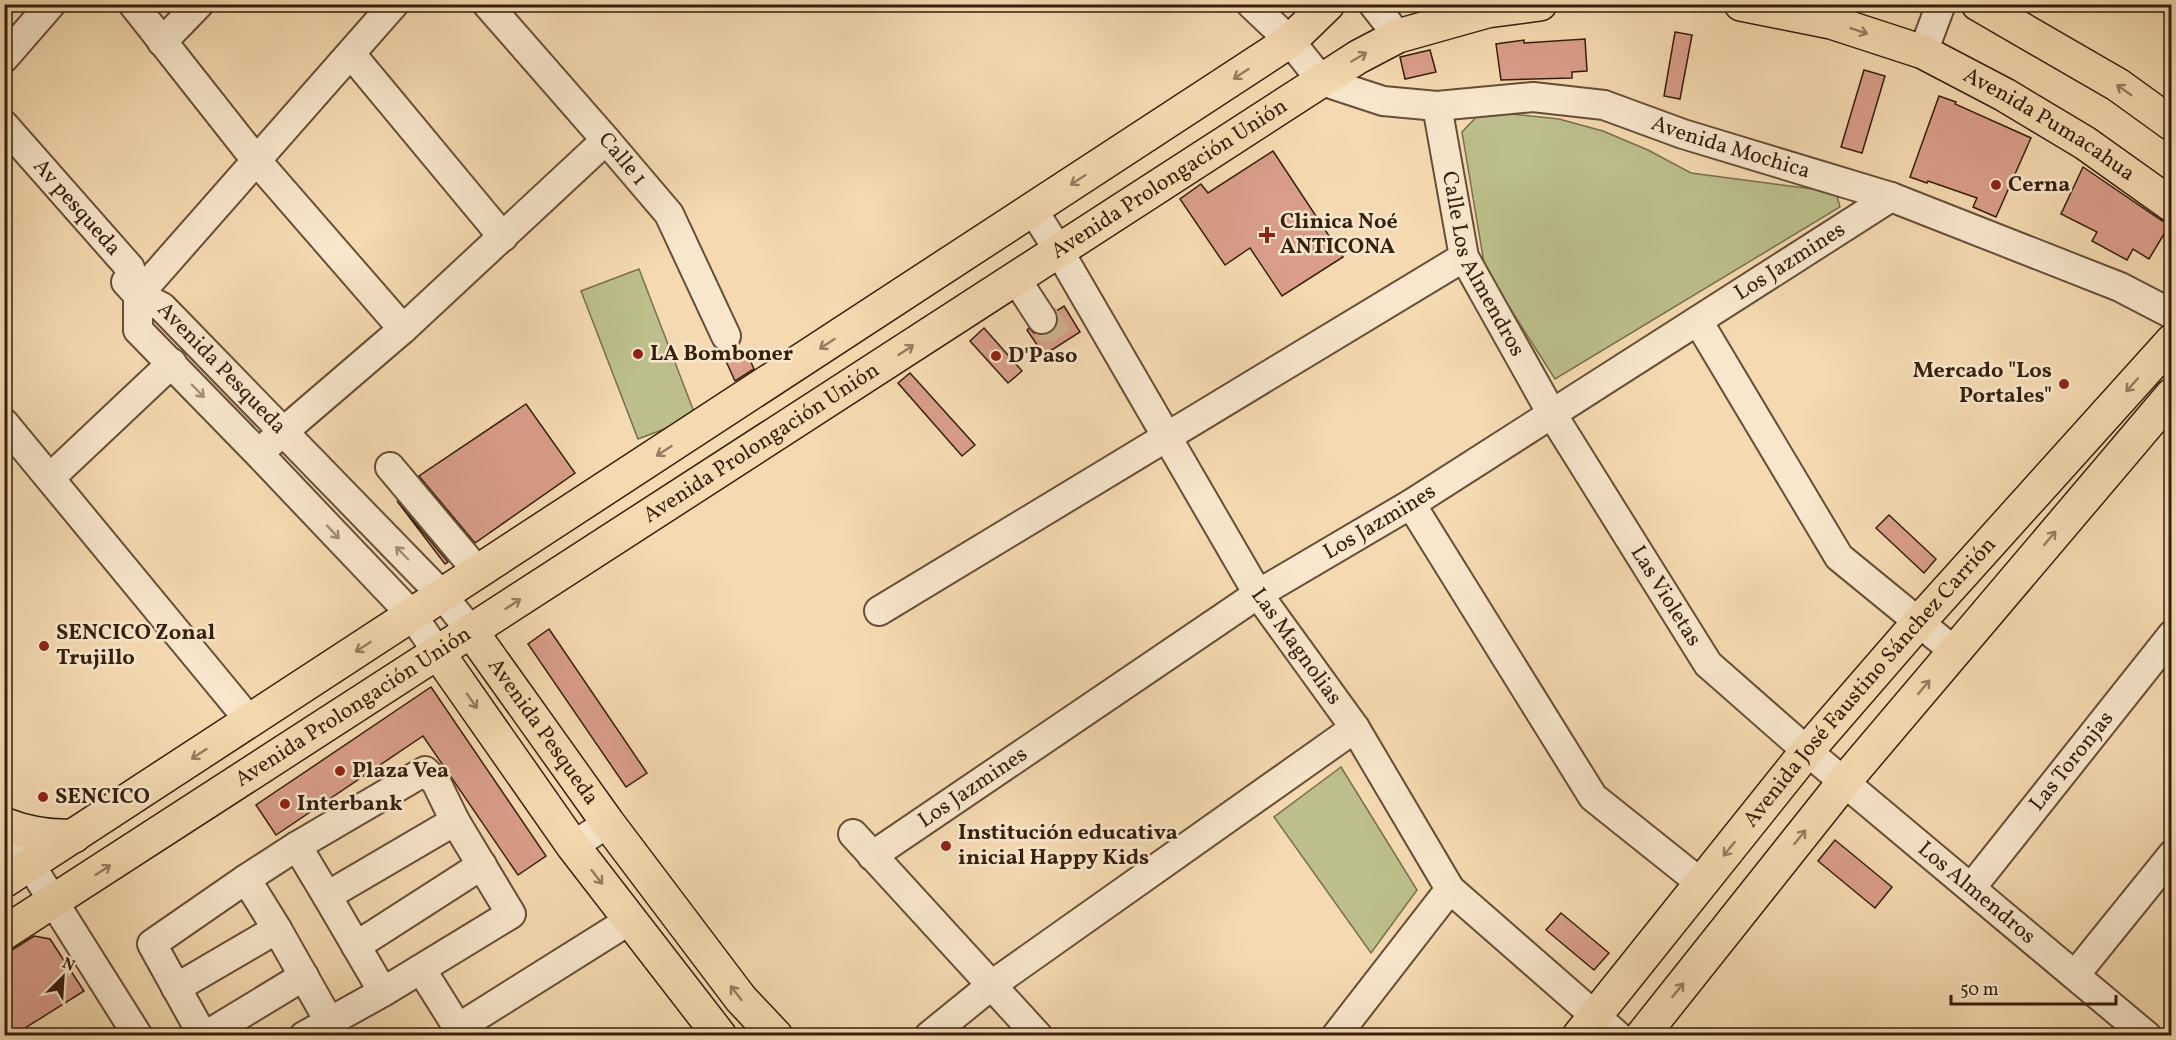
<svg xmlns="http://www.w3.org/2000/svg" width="2176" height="1040" font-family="Vollkorn,serif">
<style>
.green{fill:#bcbf8b;stroke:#796f4c;stroke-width:1.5}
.building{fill:#da9e8a;stroke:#361f0d;stroke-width:1.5}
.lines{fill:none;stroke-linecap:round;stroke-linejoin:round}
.minor-tunnel{stroke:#cfb590;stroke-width:28;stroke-dasharray:28 14;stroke-linecap:butt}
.minor-casing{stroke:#664e36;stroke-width:32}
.major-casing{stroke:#361f0d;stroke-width:36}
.minor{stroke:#f8e7cc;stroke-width:28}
.major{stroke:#f5dab1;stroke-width:33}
.oneway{stroke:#967c5f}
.oneway2{stroke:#a18d76}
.poi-dot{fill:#8f2418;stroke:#f8e7cc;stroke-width:2}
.labels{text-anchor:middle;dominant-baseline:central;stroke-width:5;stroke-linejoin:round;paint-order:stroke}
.street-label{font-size:22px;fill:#361f0d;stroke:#f8e7cc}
.poi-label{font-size:22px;font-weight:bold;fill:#361f0d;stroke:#f8e7cc;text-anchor:start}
</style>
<rect width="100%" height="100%" fill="#f5dab1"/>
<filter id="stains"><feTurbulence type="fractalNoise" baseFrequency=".00333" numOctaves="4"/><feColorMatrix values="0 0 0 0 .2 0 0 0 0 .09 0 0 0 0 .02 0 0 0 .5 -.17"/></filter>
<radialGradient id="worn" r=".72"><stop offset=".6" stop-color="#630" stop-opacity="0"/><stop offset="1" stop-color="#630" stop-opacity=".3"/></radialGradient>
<g class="green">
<path d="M1482 111 1559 119 1603 131 1648 150 1691 173 1836 192 1840 207 1555 379 1485 269 1462 132Z"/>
<path d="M639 269 696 417 638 439 581 291Z"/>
<path d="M1341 767 1417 890 1371 953 1274 817Z"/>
</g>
<g class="building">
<path d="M1675 32 1692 35 1680 99 1664 96Z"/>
<path d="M1585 39 1587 71 1572 72V78L1501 80 1496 44 1524 40V43Z"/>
<path d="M1430 50 1436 72 1405 79 1400 57Z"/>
<path d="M1864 70 1885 76 1862 153 1841 147Z"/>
<path d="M1939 96 1956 102 1955 104 2031 138 1996 217 1973 207 1977 198 1928 181 1927 183 1910 177Z"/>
<path d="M1273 151 1343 257 1282 296 1250 248 1225 265 1180 199 1201 184 1208 193Z"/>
<path d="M2083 167 2161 220 2170 224 2149 259 2133 249 2127 260 2092 241 2097 232 2061 214Z"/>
<path d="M1064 306 1080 332 1044 355 1027 330 1029 328 1034 333 1042 335 1050 333 1057 326 1058 319 1056 311Z"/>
<path d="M984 328 1022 371 1008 383 970 341Z"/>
<path d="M746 351 754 369 735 381 725 359Z"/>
<path d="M910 373 975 445 962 456 898 383Z"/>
<path d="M526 404 575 473 475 543 419 476Z"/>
<path d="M397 501 448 562 445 564Z"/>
<path d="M1889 515 1936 559 1924 573 1876 528Z"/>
<path d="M549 629 647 773 626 787 528 644Z"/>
<path d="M431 687 546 856 518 875 423 736 276 835 256 805Z"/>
<path d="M1835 840 1892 887 1875 908 1818 861Z"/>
<path d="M1561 913 1609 953 1594 970 1546 930Z"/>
<path d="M34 936 50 939 84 991 14 1035H4V955Z"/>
</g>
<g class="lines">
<path class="minor-tunnel" d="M1042 319 1048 328 1069 314"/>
<g class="minor-casing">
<g id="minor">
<path d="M133 4 256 160 403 329"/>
<path id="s1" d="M487 4 606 140 669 214 726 336"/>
<path id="s2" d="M1251 4 1290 41 1322 81 1383 101 1437 106 1533 97 1604 105 1683 134 1891 197 2120 287 2172 314"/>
<path d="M1373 4 1398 36"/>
<path d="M162 42 199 4"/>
<path d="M1923 52 1941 4"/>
<path d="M351 54 503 237"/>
<path d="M4 58 51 4"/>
<path id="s3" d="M1437 106 1464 257 1552 414 1708 664 1807 751 2147 1036"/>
<path id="s4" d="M4 125 130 268 138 295V330L258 453 412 615 438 653"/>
<path id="s5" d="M1033 210 1059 251 1258 594 1355 728 1450 889 1618 1036"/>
<path d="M1016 279 1042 319"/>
<path id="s6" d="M126 282 138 295 162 307 442 595 471 631"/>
<path d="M138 295 394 4"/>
<path d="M1698 321 1839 557 1954 651"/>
<path d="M4 423 250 721"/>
<path d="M269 444 403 329 606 140"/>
<path d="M390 467 479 573"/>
<path d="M50 478 172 363"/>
<path d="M1411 504 1593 797 1702 884"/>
<path d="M879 611 1464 257"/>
<path d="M4 823 138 1036"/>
<path d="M853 834 1038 1036"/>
<path d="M573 846 608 823"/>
<path id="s7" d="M872 856 1258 594 1411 504 1891 197"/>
<path d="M246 879 297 846"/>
<path id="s8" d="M1971 888 2172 635"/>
<path d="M327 896 297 846 425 771 436 782 455 821"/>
<path d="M356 946 482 865"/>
<path d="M421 969 458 1028 630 920"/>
<path d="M2075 975 2172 855"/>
<path d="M176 988 277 929"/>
<path d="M203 1036 152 944 246 879 277 929 329 1021"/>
<path d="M205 1036 304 976"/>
<path d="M304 1036 383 992 511 914 455 821 327 896 383 992"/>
<path d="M929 1036 993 984 1355 728"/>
<path d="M1336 1036 1450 889"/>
</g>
</g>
<g class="major-casing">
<g id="major">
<path id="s9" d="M1741 4 1831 22 1923 52 2005 95 2085 143 2172 205"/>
<path d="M1978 4 2118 85 2172 124"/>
<path id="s10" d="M471 631 608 823 741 999 776 1036"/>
<path d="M438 653 573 846 720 1036"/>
<path d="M6 825C29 834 49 837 74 836"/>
<path d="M4 881 1290 41 1328 4"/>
<path id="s11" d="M4 933 1358 57 1398 36 1487 11 1540 4"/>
<path id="s12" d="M1579 1036 1807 751 1918 623 2172 341"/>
<path d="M1642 1036 1844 782 2172 395"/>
</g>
</g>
<use href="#minor" class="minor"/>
<use href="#major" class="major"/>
</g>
<defs><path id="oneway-shaft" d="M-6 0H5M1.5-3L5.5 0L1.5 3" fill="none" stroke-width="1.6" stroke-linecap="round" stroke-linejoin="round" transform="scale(1.5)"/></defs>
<g class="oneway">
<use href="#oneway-shaft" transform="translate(1859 31) rotate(18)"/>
<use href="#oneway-shaft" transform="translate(1359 57) rotate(-30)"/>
<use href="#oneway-shaft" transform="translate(1241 74) rotate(147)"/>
<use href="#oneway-shaft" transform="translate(2124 90) rotate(-145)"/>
<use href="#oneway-shaft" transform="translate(1078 180) rotate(147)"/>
<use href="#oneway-shaft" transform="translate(827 344) rotate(147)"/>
<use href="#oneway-shaft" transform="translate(906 350) rotate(-33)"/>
<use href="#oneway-shaft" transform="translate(2132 385) rotate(132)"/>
<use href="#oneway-shaft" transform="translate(664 451) rotate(147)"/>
<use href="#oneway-shaft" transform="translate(2050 538) rotate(-50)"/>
<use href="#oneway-shaft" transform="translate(513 604) rotate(-33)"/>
<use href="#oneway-shaft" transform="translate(363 647) rotate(147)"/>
<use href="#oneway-shaft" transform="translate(1924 687) rotate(-50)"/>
<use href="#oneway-shaft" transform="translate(472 701) rotate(55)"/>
<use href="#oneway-shaft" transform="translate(199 754) rotate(147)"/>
<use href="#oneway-shaft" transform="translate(1800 837) rotate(-51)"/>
<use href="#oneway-shaft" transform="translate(1729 849) rotate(129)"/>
<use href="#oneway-shaft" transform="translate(103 870) rotate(-33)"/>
<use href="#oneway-shaft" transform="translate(597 877) rotate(52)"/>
<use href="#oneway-shaft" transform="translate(1678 990) rotate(-51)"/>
<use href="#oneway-shaft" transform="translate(736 993) rotate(-128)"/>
</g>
<g class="oneway2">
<use href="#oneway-shaft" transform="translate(198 391) rotate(46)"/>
<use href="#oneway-shaft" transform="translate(333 532) rotate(47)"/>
<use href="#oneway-shaft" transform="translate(402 553) rotate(-134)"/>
</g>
<g class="poi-dot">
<circle cx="1996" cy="185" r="6"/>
<path d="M1264 226h6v6h6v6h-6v6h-6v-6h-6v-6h6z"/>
<circle cx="638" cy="354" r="6"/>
<circle cx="996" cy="356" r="6"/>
<circle cx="2064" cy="384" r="6"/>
<circle cx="44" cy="646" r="6"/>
<circle cx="340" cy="771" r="6"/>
<circle cx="43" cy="797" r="6"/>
<circle cx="285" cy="804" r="6"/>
<circle cx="946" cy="846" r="6"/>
</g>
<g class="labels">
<g class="street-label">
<text stroke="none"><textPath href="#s9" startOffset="334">Avenida Pumacahua</textPath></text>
<text stroke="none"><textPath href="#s2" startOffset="525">Avenida Mochica</textPath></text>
<text stroke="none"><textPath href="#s1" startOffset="206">Calle 1</textPath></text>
<text stroke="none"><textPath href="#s11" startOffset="1388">Avenida Prolongación Unión</textPath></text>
<text stroke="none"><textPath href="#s4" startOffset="110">Av pesqueda</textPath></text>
<text stroke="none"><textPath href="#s3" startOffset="166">Calle Los Almendros</textPath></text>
<text stroke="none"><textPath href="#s7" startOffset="1094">Los Jazmines</textPath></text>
<text stroke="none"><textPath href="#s6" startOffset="130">Avenida Pesqueda</textPath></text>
<text stroke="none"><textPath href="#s11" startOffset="902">Avenida Prolongación Unión</textPath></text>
<text stroke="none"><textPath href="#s7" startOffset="608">Los Jazmines</textPath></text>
<text stroke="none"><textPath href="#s3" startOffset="548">Las Violetas</textPath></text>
<text stroke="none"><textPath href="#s5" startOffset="510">Las Magnolias</textPath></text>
<text stroke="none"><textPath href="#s12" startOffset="458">Avenida José Faustino Sánchez Carrión</textPath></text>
<text stroke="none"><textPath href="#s11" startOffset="416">Avenida Prolongación Unión</textPath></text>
<text stroke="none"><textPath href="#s10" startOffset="124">Avenida Pesqueda</textPath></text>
<text stroke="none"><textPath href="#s8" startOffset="162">Las Toronjas</textPath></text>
<text stroke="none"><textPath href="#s7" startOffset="122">Los Jazmines</textPath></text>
<text stroke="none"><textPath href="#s3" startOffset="981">Los Almendros</textPath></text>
</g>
<g class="poi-label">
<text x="2008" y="185">Cerna</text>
<text x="1280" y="222">Clinica Noé<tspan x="1280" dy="25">ANTICONA</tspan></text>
<text x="650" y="354">LA Bomboner</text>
<text x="1008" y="356">D'Paso</text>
<text x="2052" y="371" text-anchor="end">Mercado "Los<tspan x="2052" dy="25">Portales"</tspan></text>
<text x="56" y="633">SENCICO Zonal<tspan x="56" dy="25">Trujillo</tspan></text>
<text x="352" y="771">Plaza Vea</text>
<text x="55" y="797">SENCICO</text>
<text x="297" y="804">Interbank</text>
<text x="958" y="833">Institución educativa<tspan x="958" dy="25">inicial Happy Kids</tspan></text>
</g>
</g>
<rect width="2176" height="1040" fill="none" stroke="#f5dab1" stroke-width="24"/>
<rect x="6" y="6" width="2164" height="1028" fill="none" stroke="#361f0d" stroke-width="3"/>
<rect x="12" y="12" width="2152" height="1016" fill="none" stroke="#361f0d" stroke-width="1.5"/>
<g transform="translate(63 977) rotate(24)" stroke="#f8e7cc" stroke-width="4.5" paint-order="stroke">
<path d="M0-4.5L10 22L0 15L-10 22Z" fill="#361f0d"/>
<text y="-9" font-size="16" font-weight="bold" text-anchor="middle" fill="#361f0d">N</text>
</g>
<path d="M1951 995v9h165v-9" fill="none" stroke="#361f0d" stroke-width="3"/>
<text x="1960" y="995" font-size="18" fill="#361f0d" stroke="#f8e7cc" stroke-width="4.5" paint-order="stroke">50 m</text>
<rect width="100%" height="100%" filter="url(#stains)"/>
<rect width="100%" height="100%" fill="url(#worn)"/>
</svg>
